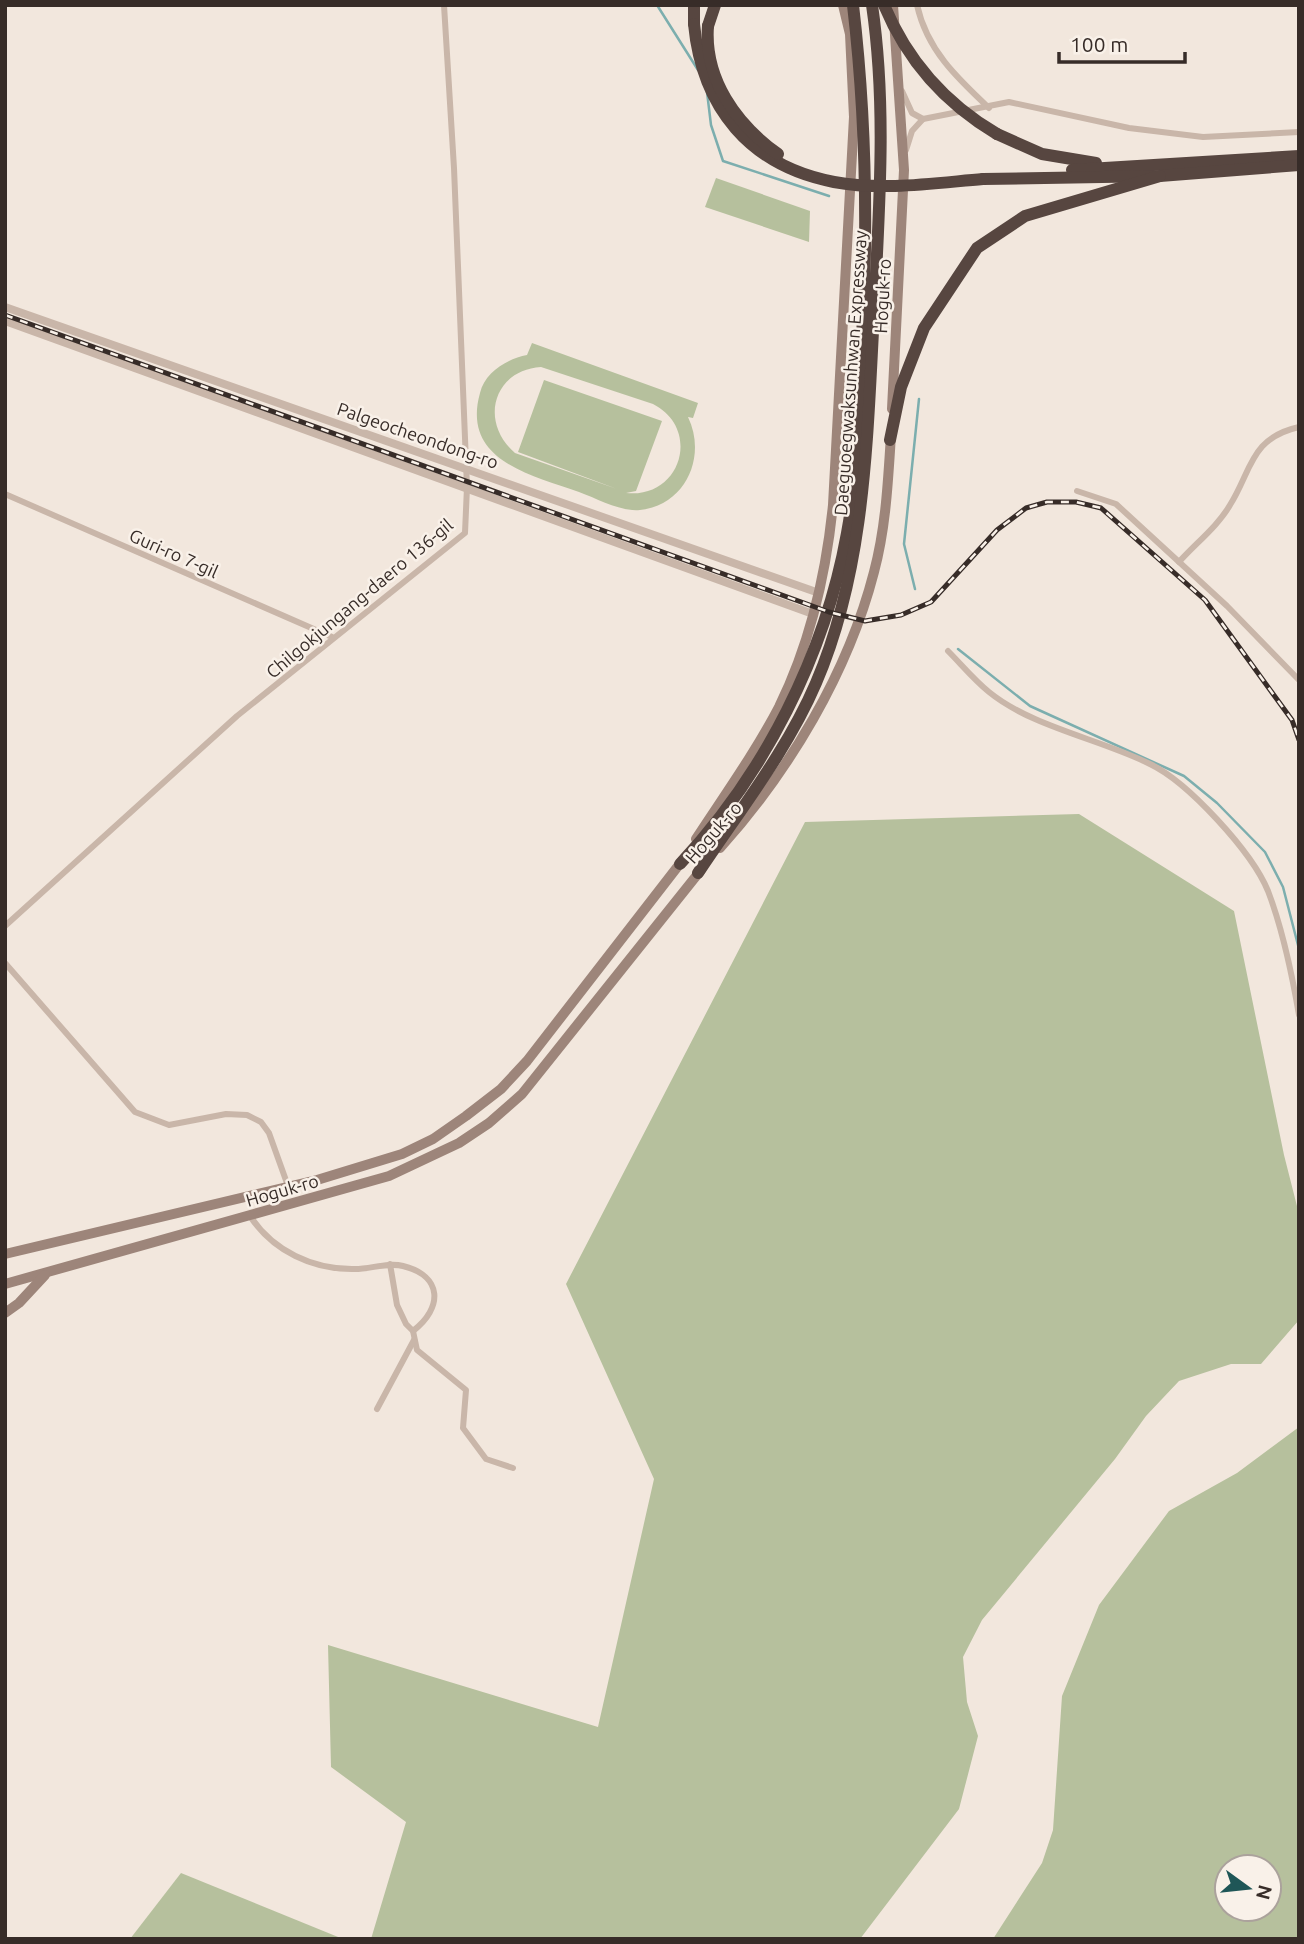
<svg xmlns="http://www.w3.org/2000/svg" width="1304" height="1944" font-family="Ubuntu,sans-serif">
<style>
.green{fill:#b6c09d;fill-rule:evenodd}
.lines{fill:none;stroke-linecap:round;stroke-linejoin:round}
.stream{stroke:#7caeae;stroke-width:2.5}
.minor{stroke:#c9b6a9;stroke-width:6}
.tertiary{stroke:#c9b6a9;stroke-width:8}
.secondary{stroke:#9d857a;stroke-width:10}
.motorway{stroke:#574640;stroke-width:12}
.rail-casing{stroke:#372c28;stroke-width:5}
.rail{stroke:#f9f1e9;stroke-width:2.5;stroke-dasharray:8;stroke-linecap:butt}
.motorway-bridge{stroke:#574640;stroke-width:12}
.labels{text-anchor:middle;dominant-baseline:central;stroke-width:5;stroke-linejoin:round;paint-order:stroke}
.street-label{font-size:18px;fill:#372c28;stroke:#f9f1e9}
</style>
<rect width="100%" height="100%" fill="#f2e7dd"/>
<g class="green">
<path d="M716 178 810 211 809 242 705 207Z"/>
<path d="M532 343 698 403 693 418 688 417C707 456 686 505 640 510 621 512 598 499 579 492 532 475 461 461 480 393 485 372 507 359 527 355ZM541 367 653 404C702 429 681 499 626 493L636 491 662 421 544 380 518 452 617 489 515 453C479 422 493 370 541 367Z"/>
<path d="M1079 814 1234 911 1284 1155 1299 1214V1320L1261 1364H1231L1179 1381 1146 1416 1115 1459 982 1620 963 1657 967 1702 978 1736 959 1809 860 1939H371L406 1822 331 1767 328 1645 598 1727 654 1479 566 1284 805 822Z"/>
<path d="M1299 1427V1939H993L1042 1863 1053 1830 1062 1696 1099 1605 1169 1511 1237 1473ZM1269 1867V1909H1227V1867Z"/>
<path d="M181 1873 343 1939H130Z"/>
</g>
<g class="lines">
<g class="stream">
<path d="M657 5 698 70"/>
<path d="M707 92 711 125 723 161 829 196"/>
<path d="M915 589 904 544 919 399"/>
<path d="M958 649 1030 706 1184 776 1217 803 1265 852 1283 887 1299 949"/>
</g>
<g class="minor">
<path d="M917 5C927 50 957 78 989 108"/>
<path d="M902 91 912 113 923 119"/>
<path d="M906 150 912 131 923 119 1009 102 1129 128 1203 137 1299 132"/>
<path d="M1077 491 1116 504 1227 606 1299 680"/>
<path d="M5 494 332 637"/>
<path d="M1179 562C1195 544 1218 526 1230 505 1252 470 1250 438 1299 427"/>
<path d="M948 651C961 664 974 680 989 692 1032 727 1100 739 1150 764 1188 782 1252 852 1268 891 1283 930 1292 974 1299 1015"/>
<path d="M5 926 237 716 465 533 467 487 454 168 444 5"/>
<path d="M5 963 135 1112 169 1125 226 1114 247 1115 261 1122 269 1133 288 1186"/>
<path d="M250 1216C273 1251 313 1270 355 1269 371 1269 388 1262 403 1266 443 1276 443 1308 413 1331"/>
<path d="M390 1264 397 1305 406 1324 413 1331 417 1350 466 1390 463 1428 486 1459 513 1468"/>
<path d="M377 1409 414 1340"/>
</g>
<g class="tertiary">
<path d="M5 307 819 593"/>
<path d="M5 321 813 614"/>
</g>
<g class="secondary">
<path d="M892 409 904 170 893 5"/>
<path d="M696 839C724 796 755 753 779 707 810 644 826 574 833 505L854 117 850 34 843 5"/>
<path d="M720 848C789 771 848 673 874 572 886 527 888 481 891 435"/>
<path d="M5 1254 317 1180 402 1154 433 1139 466 1116 501 1089 527 1061 682 861"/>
<path d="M5 1284 389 1176 459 1143 489 1123 522 1094 701 870"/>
<path d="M5 1313 19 1303 45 1275"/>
</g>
<g class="motorway">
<path d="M694 24V5"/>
<path d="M708 26 715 5"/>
<path d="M997 134 1042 154 1096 163"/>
<path d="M1072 170 1299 156"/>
<path d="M983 179 1160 176 1299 165"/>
<path d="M890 440 901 387 924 328 977 248 1025 216 1160 176"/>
<path d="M680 864C764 775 825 655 847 533 859 469 859 403 862 338 868 226 866 116 853 5"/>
<path d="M698 873C739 811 787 751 816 683 866 567 867 436 874 313 879 210 887 107 872 5"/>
</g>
<g class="rail-casing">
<path id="rail" d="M5 315 829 612 865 621 901 615 931 602 997 530 1026 508 1047 502H1076L1101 508 1205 600 1292 720 1299 740"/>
</g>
<use href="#rail" class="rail"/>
<g class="motorway-bridge">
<path d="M884 5C907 60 946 104 997 134"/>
<path d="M694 24C702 108 750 166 834 182 882 191 935 183 983 179"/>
<path d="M708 26C704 79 736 124 778 154"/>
</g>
</g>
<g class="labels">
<g class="street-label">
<text transform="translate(882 296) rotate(-87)">Hoguk-ro</text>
<text transform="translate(850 373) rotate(-86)">Daeguoegwaksunhwan Expressway</text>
<text transform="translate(418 435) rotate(19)">Palgeocheondong-ro</text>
<text transform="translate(174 553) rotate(24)">Guri-ro 7-gil</text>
<text transform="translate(359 598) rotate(-40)">Chilgokjungang-daero 136-gil</text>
<text transform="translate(713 832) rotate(-49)">Hoguk-ro</text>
<text transform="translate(282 1190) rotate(-16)">Hoguk-ro</text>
</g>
</g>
<rect width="1304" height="1944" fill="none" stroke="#372c28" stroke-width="14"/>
<g transform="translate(1248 1888) rotate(105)"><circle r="33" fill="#f9f1e9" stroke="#aba29c" stroke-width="2"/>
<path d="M0-5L12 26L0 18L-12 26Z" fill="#1f5657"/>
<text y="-10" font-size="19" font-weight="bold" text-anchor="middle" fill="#372c28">N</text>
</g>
<path d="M1059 52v10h126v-10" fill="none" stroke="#372c28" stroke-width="3.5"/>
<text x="1070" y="52" font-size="21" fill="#372c28" stroke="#f9f1e9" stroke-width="5" paint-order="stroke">100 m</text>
</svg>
